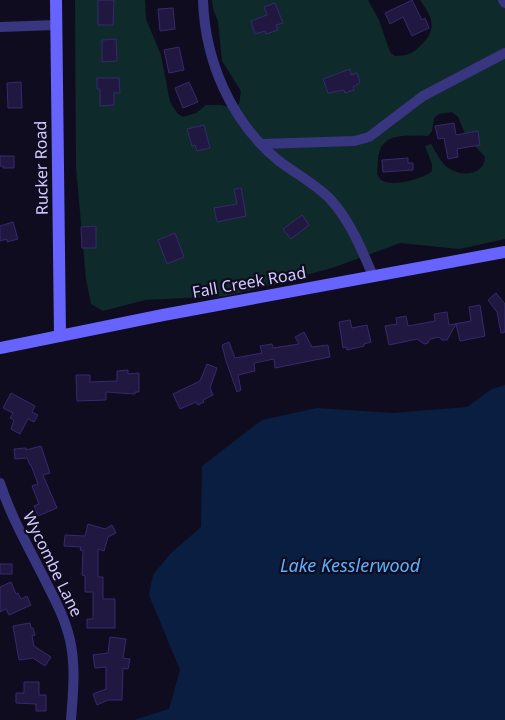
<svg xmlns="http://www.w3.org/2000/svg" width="505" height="720" font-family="'Noto Sans',sans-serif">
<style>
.green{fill:#0f2a2a;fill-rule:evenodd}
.water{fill:#0a1e42}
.building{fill:#211842;stroke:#37296e}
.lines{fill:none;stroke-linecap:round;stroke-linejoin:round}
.street{stroke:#393681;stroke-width:10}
.secondary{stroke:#6763ff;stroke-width:12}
.labels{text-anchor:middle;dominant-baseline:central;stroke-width:4.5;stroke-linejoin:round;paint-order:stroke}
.street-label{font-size:16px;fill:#d2ccff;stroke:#100c20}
.water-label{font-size:18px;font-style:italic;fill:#5ab1ff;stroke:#100c20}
</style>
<rect width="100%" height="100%" fill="#100c20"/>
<path class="green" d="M75 0H145L146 19 161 55 170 102 177 113 183 117 196 113 206 105H222L234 109 239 104 241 91 222 61 218 21 213 9 212 0H368L379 20 390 52 395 56C407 56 414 53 422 44 438 28 432 17 420 0H505V239L459 249 400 243 332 268 306 275 278 284 226 296 145 300 103 311 91 304 86 279 76 167ZM452 112 458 117 466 136 485 157C484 176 461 177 448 168 441 163 436 152 431 144L425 146 432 164V171C425 178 396 186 386 182 381 181 379 178 377 174 378 167 377 157 380 150 387 132 413 136 428 136L432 131 434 118 439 114Z"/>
<path class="water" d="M505 385V720H134L169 709 180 670 149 595 153 575 170 554 201 527 202 466 262 420 317 408 393 413 467 407 492 389Z"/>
<g class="building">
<path d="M98 0H114L113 25H98Z"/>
<path d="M412 0 422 20 425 18 429 28 412 36 403 17 390 24 385 13Z"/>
<path d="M275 3 283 23 276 25 278 30 266 34 265 31 255 34 251 21 267 15 264 7Z"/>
<path d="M173 8 175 29 160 31 158 9Z"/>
<path d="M116 39 117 61 102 62V40Z"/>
<path d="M179 47 184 70 169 73 164 50Z"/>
<path d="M350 69 351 75 357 73 360 83 353 87 354 90 345 93 344 90 328 93 323 79Z"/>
<path d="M97 78H119L120 93H114V105L100 106V89H97Z"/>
<path d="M21 82 22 108H8L7 83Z"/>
<path d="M189 82 198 102 183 108 175 88Z"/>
<path d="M454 123 456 135 478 131 480 145 457 149 458 157 448 159 444 138 438 139 435 126Z"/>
<path d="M204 125 210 148 197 151 195 145 192 146 187 129Z"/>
<path d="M0 156H14V168H3V166H0Z"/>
<path d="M408 158V163H413V170L383 172 382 160Z"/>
<path d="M241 188 246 216 217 222 214 208 237 204 234 189Z"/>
<path d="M302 215 309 225 291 239 283 229Z"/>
<path d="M13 222 18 239 7 242V239L0 241V226Z"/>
<path d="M96 226V248H82L81 227Z"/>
<path d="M175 233 184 257 167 264 158 240Z"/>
<path d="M496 293 505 304V332L501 333 497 312 488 300Z"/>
<path d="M480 305 485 336 460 341 456 324 447 340H442L439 337 430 339 428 343 424 344 417 339 389 345 385 326 397 324 396 318 406 316 408 326 435 321 434 314 447 312 449 325 471 321 469 307Z"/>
<path d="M350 320 352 328 367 325 371 342 364 344V346L347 350 346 347 343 348 339 322Z"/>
<path d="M304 332 312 347 328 345 330 357 275 368 274 359 254 363 255 371 238 375 241 390 237 392 226 361 222 345 229 342 235 358 262 353 260 346 272 344 273 348 299 344 295 337Z"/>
<path d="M207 364 217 368 210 388 213 395 203 400 204 402 198 405 196 402 180 409 173 394 200 381Z"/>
<path d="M128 370V374L139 373V392H135V394L106 392V400L77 401 76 375H90V382L117 381V371Z"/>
<path d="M11 393 35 406 32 412 38 415 34 422 28 419 20 434 11 429 14 420 10 418 13 413 3 408Z"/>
<path d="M41 446 50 473 43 475 57 508 38 516 34 506 39 504 32 486 38 484 31 465H30L27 458 15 459 14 449 26 448V450Z"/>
<path d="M88 524 105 529 112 525 116 533 108 537 104 551 98 549V577H103V599H115V628H87V619H93V592H85V576L82 575 83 551 80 550 81 547 64 546 65 535 85 536Z"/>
<rect x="0" y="564" width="12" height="10"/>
<path d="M11 582 16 594 18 593 21 599 27 596 31 605 9 615 6 609 0 612V587Z"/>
<path d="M30 623 31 628H33L35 635 32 636 34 646 51 657 45 666 33 658 19 660 13 626Z"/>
<path d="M110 637 126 639 123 658 130 659 128 669 123 668 122 700H108L97 705 93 694 106 689V667L95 668 93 655 108 653Z"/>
<path d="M24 682H39V695H46V711H36V704L16 703V693H24Z"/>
</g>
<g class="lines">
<g class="street">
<path d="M203 0C205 61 231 122 279 161 296 174 316 184 331 200 350 221 362 250 373 276"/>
<path d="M503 0 505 3"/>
<path d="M0 27 56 25"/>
<path d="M262 144 354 141 369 137 423 96 505 53"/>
<path d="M0 483C11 517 29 548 45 580 55 600 65 618 70 640 76 667 73 693 71 720"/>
</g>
<g class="secondary">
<path d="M56 0 60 336"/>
<path d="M0 348 163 315 505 252"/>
</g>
</g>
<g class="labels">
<g class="street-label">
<text transform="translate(41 168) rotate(-91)">Rucker Road</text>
<text transform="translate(249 282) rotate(-10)">Fall Creek Road</text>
<text transform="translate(53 564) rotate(64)">Wycombe Lane</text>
</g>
<g class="water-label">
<text x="350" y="565">Lake Kesslerwood</text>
</g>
</g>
</svg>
